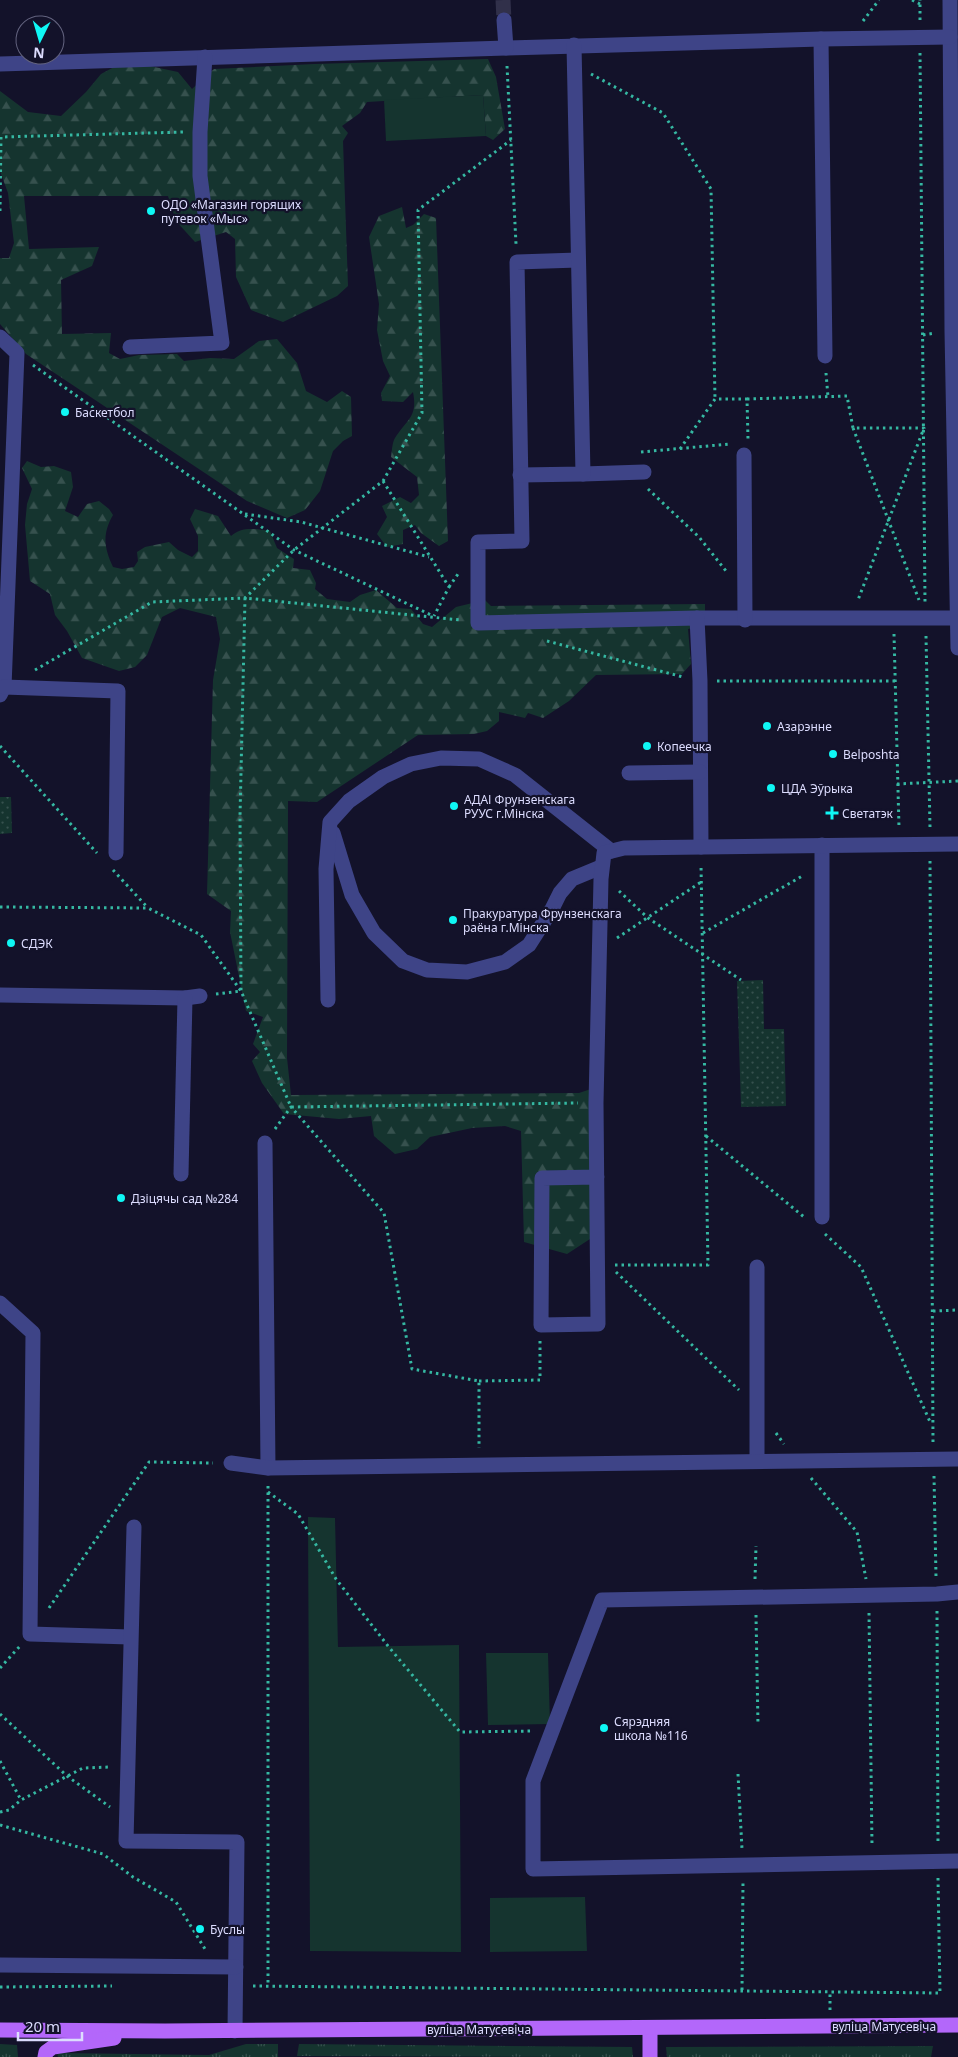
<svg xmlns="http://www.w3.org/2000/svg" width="958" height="2057" font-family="'Noto Sans',sans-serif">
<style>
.grass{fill:url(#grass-tufts)}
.forest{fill:url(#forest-firs)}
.park{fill:url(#park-dots)}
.garden{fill:#15342f}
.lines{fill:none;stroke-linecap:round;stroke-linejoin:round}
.minor-tunnel{stroke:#31304a;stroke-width:15;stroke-dasharray:15 8;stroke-linecap:butt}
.path{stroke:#35b8a2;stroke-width:3;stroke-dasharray:2.5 4;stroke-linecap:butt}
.minor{stroke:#3e4487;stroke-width:15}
.major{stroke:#b367fa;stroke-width:15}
.poi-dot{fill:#0ff7f5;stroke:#13122a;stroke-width:2}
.labels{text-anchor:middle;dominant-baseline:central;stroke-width:4.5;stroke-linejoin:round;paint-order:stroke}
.poi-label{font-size:12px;fill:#dcdcfe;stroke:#13122a;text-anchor:start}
.street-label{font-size:12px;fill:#dcdcfe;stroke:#13122a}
</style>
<defs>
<pattern id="grass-tufts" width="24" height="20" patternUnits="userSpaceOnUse" patternTransform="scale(1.25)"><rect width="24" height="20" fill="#15342f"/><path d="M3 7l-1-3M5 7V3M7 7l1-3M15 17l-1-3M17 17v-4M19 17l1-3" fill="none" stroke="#36514e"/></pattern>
<pattern id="forest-firs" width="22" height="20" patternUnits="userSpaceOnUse" patternTransform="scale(1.25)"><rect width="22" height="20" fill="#15342f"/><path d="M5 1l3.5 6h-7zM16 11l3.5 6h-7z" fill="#36514e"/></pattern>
<pattern id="park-dots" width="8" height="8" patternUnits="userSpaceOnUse" patternTransform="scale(1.25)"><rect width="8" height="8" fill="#15342f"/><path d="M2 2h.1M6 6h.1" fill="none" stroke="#36514e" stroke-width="1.8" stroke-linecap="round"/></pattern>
</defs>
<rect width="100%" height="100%" fill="#13122a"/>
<g class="grass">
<path d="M0 2044 17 2045 18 2057H0Z"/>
<path d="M246 2044H278V2057H58L57 2053 209 2055Z"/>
<path d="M299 2044 632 2047 633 2057 297 2056Z"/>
<path d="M933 2046 931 2057H667L666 2047Z"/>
</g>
<g class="forest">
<path d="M488 59 496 77 505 129 493 140 486 136 483 95 367 102 360 113 342 126 348 133 343 141 348 286 337 296 283 322 251 310 236 277 235 239 226 232 195 242 176 221 168 196H24L29 249 99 247 92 266 61 280 62 334 111 333 109 353 120 359 139 355 177 354 184 361 210 358 234 359 259 341 277 339 297 363 306 391 327 402 342 391 351 397 352 436 343 441 333 451 320 491 305 510 287 518 247 501 26 354 0 324V258H9L14 243 8 193 0 171V91L28 112 61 116 86 92 101 74 114 67 145 65 178 72 192 89 214 69 314 64Z"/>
<path d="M402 207 406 228 413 225 424 214 436 218 448 541 439 546 421 533 415 525 403 530V544L387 547 377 534 387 517 382 506 400 497 411 503 419 495 417 477 391 457C392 451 392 443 395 438 407 419 418 417 413 392L403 402 382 401 381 393 390 376 383 361 377 330 379 304 369 237 379 216Z"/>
<path d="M27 461 41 467 54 466 71 472 73 487 65 511 78 517 87 504 99 501 109 509 113 515C102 534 104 548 113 567L122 569 134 567 138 561 137 552 145 547 169 542 178 550 192 557 198 551V536L190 519 195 509 218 516 231 536C242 526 255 529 270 531L277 548 294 559 293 568 310 570 316 583 315 589 327 599 350 602 360 595 376 590 397 608 411 609 423 624 432 627 456 607 485 600 491 606 705 604V625L688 629 691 664 682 674 596 675 569 701 543 718 528 713 525 718 499 712V721L487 731 474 734 418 735 317 802 288 801 287 1058 291 1095 579 1093 603 1085V1199L590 1239 567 1254 524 1242 521 1131 505 1126 472 1128 430 1137 417 1149 395 1154 374 1136 371 1116 339 1119 284 1114 262 1083 252 1061 260 1052 253 1044 263 1017 246 1011 230 932 231 911 207 894 213 680 220 639 216 617 180 608 162 617 147 655 135 667 119 671 82 658 67 631 55 615 50 594 30 581 25 525 27 504 32 489 22 468Z"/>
</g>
<g class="park">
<path d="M0 797H11L12 833 0 834Z"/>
<path d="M763 980 764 1029H784L786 1106 741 1107 737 981Z"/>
</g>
<g class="garden">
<path d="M483 95 486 136 386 141 384 100Z"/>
<path d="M308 1517 335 1518 338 1647 459 1645 461 1952 310 1951Z"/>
<path d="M486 1653H548L550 1724 488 1725Z"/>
<path d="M585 1897 587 1951 490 1952V1898Z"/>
</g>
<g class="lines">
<path class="minor-tunnel" d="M503 0 504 20"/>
<g class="path">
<path d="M912 0 920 4"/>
<path d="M920 20V0"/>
<path d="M863 21 879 0"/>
<path d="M920 53 925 602"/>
<path d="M507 66 516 244"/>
<path d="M591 74 663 113 711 189 715 399"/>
<path d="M0 211 1 137 184 132"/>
<path d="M923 335 935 333"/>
<path d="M33 365 294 550 431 615"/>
<path d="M826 373 828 397"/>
<path d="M747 399 847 396 853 428H924L858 600"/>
<path d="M853 428 919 600"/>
<path d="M680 449 715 399H747L748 439"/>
<path d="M641 452 730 444"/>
<path d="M383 481 449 587 434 616"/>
<path d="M648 489 699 537 726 571"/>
<path d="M245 514 301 522 429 557"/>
<path d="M449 587 460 571"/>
<path d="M894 634 899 828"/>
<path d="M926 636 930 827"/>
<path d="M547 641 683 677"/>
<path d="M35 670 152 602 245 598 294 550 383 481 422 413 418 210 511 140"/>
<path d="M717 681H895"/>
<path d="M0 746 97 853"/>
<path d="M897 784 958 781"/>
<path d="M930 861 933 1442"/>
<path d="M113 870 148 908"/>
<path d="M619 891 648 918 741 980"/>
<path d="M0 907 148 908 201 935 241 991 291 1107 578 1103"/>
<path d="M703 933 804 875"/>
<path d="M617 938 701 882"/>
<path d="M216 994 241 991 240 816 245 598 460 620"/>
<path d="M275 1129 291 1107 384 1213 412 1369 479 1381V1448"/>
<path d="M706 1136 804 1217"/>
<path d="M825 1234 861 1267 931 1424"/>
<path d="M615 1265H708L701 865"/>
<path d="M616 1272 739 1390"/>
<path d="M933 1311 958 1310"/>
<path d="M479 1381 540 1380V1341"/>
<path d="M776 1433 784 1444"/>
<path d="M934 1476 936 1577"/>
<path d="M811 1478 857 1532 866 1579"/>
<path d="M268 1486V1986"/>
<path d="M268 1492 298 1514 336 1579 388 1646 460 1732 534 1731"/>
<path d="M755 1579 756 1546"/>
<path d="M49 1608 149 1462 213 1463"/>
<path d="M937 1611 938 1844"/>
<path d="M869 1613 872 1846"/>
<path d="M756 1615 758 1725"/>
<path d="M0 1668 20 1646"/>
<path d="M0 1714 67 1776 110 1807"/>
<path d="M0 1761 21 1800"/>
<path d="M738 1774 742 1849"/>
<path d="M0 1812 9 1810 21 1800 83 1768 111 1767"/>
<path d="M0 1825 103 1854 133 1877 176 1902 205 1949"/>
<path d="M253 1986 940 1993 938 1878"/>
<path d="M0 1987 112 1986"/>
<path d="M742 1990 743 1882"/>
<path d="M830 2010V1993"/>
</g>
<g class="minor">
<path d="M950 0 952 331 958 648"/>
<path d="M821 39 825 356"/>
<path d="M506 48 821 39 950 37"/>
<path d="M0 64 506 48 504 20"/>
<path d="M578 260 517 262 522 541 478 542V623L697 618H958"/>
<path d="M0 337 17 353 4 687 0 695"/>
<path d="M130 347 222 343 200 176V132L205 57"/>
<path d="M744 455 745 620"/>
<path d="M583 474 644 472"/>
<path d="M520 475 583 474 574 45"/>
<path d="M697 618 700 681 701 847"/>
<path d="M4 687 118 691 116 853"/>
<path d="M629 773 700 772"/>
<path d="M333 833 352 895 374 933 403 961 427 970 467 972 505 962 529 945 552 909 560 893 572 879 601 867"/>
<path d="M822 845V1217"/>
<path d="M0 995 185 998 200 996"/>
<path d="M328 1000 326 869 330 822 349 801 383 777 411 764 441 758 479 759 515 775 611 851"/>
<path d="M265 1143 268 1468"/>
<path d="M181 1174 185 998"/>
<path d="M597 1177 542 1178 541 1325 598 1324 596 1103 601 879 604 853 624 848 958 844"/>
<path d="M0 1303 33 1333 30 1634 130 1637"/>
<path d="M757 1461V1267"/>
<path d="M231 1463 268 1468 958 1459"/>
<path d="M134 1527 126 1841 237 1842 235 2031"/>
<path d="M958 1592 937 1594 602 1600 533 1781V1869L958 1861"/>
<path d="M0 1965 236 1967"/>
</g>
<g class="major">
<path d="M650 2028V2057"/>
<path d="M0 2030 165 2031 958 2025"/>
<path d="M45 2057 46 2052 53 2047 114 2038"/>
</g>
</g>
<g class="poi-dot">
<circle cx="151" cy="211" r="5"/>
<circle cx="65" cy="412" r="5"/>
<circle cx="767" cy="726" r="5"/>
<circle cx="647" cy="746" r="5"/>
<circle cx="833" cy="754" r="5"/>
<circle cx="771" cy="788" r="5"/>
<circle cx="454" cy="806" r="5"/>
<path d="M829.5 805.5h5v5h5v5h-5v5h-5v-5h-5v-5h5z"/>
<circle cx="453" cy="920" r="5"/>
<circle cx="11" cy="943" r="5"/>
<circle cx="121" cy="1198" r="5"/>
<circle cx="604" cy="1728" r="5"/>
<circle cx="200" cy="1929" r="5"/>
</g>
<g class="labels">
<g class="poi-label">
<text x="161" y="204">ОДО «Магазин горящих<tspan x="161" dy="14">путевок «Мыс»</tspan></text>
<text x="75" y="412">Баскетбол</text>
<text x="777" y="726">Азарэнне</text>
<text x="657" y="746">Копеечка</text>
<text x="843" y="754">Belposhta</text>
<text x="781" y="788">ЦДА Эўрыка</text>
<text x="464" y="799">АДАІ Фрунзенскага<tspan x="464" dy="14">РУУС г.Мінска</tspan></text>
<text x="842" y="813">Светатэк</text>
<text x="463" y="913">Пракуратура Фрунзенскага<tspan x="463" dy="14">раёна г.Мінска</tspan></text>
<text x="21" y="943">СДЭК</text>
<text x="131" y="1198">Дзіцячы сад №284</text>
<text x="614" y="1721">Сярэдняя<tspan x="614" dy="14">школа №116</tspan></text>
<text x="210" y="1929">Буслы</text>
</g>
<g class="street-label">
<text x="884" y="2026">вуліца Матусевіча</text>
<text x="479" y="2029">вуліца Матусевіча</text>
</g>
</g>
<g transform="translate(40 40) rotate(185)"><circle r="24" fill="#13122a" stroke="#63637f"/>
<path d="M0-4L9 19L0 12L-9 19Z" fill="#0ff7f5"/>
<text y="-8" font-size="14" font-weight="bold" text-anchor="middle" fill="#dcdcfe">N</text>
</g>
<path d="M18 2032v8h64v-8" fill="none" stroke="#dcdcfe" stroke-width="2.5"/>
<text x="25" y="2032" font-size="15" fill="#dcdcfe" stroke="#13122a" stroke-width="4" paint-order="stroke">20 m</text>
</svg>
